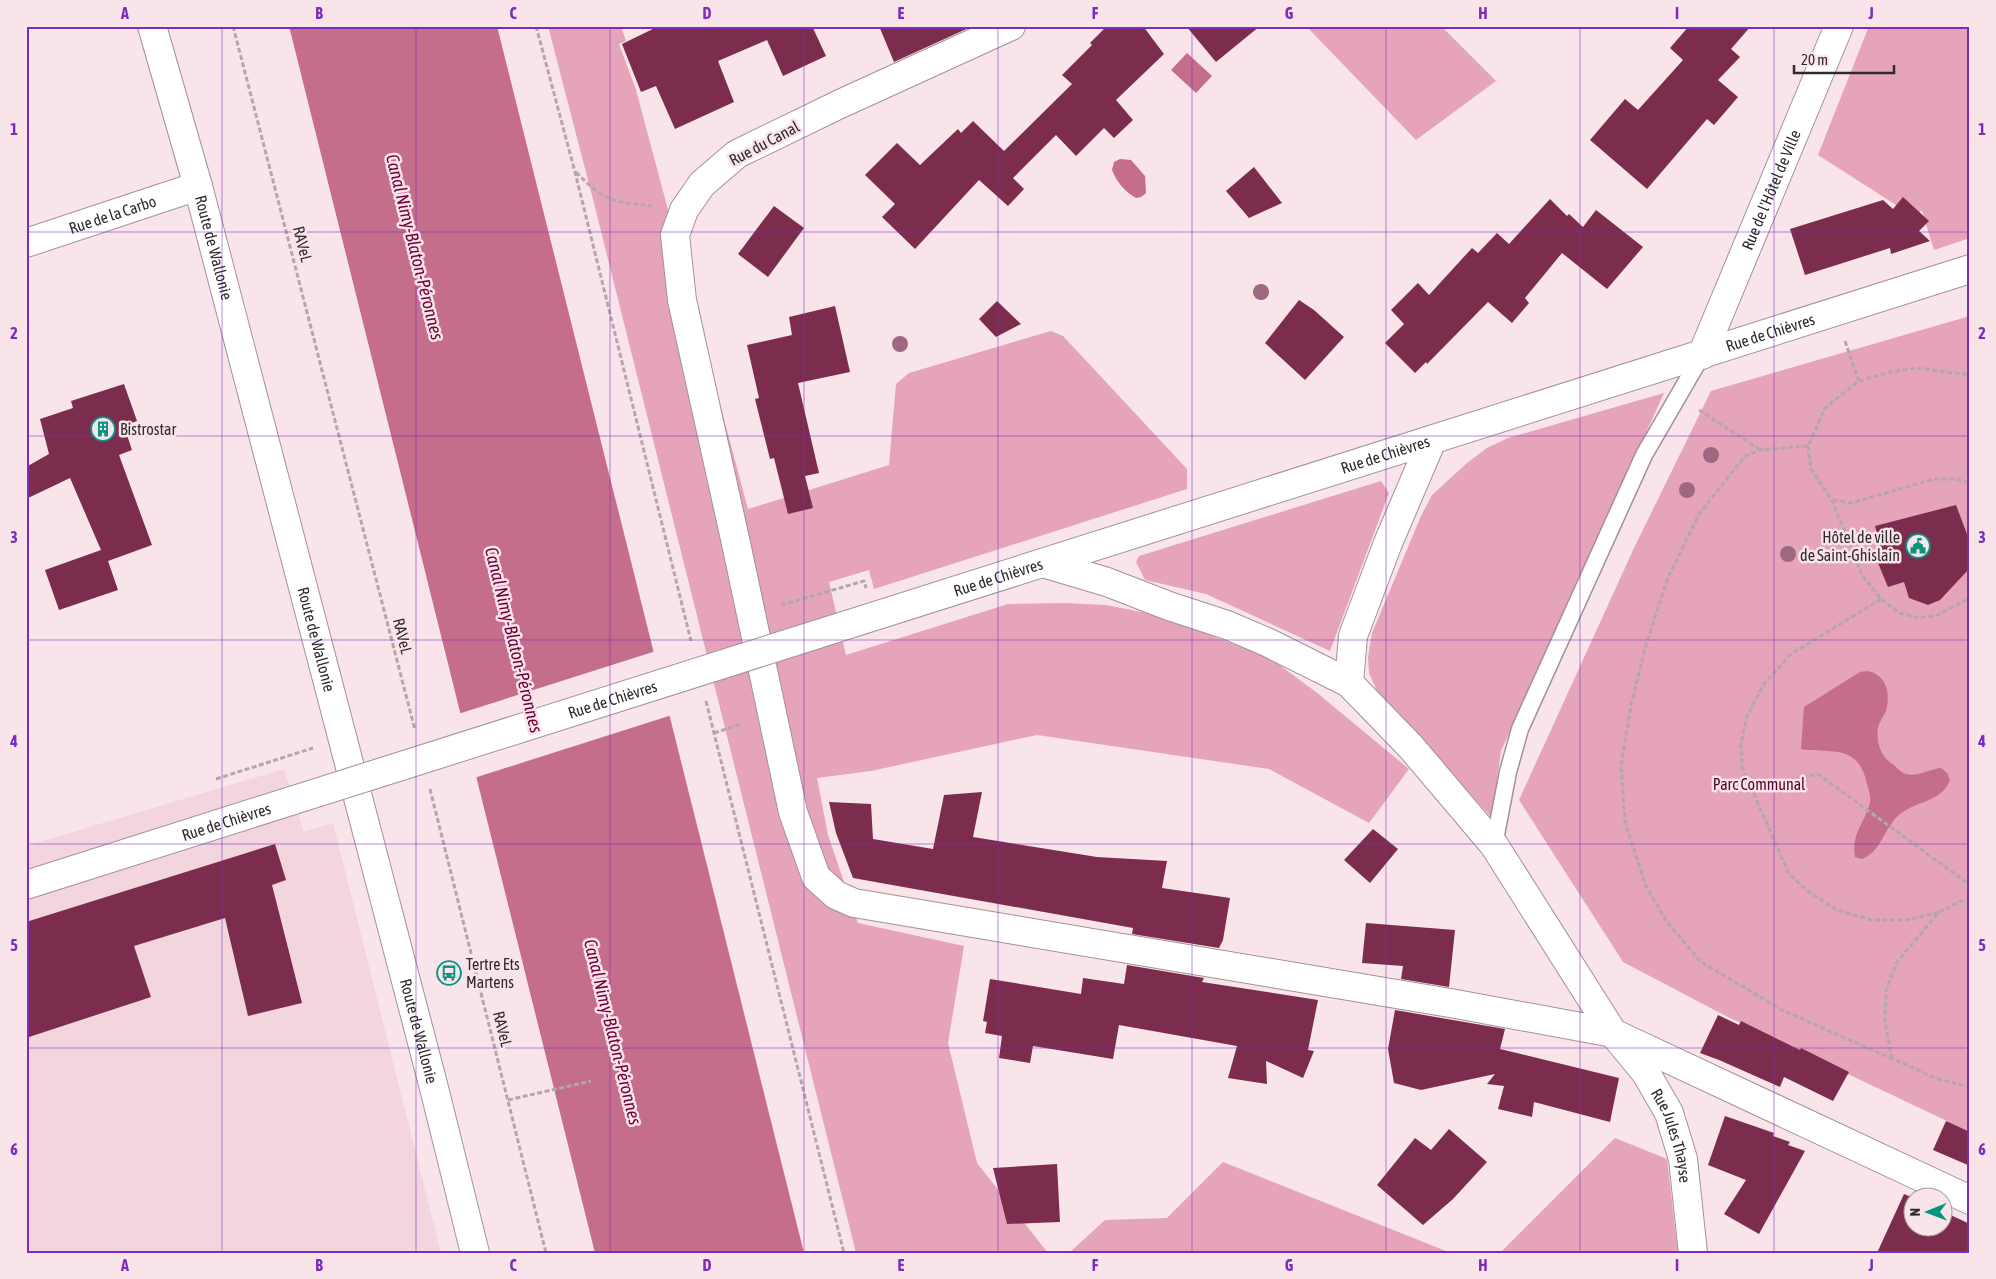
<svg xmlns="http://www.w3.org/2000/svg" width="1996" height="1279" font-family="'Asap Condensed',sans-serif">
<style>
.built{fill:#f2d5dd}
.green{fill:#e5a4b9}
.water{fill:#c46e8c}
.pier{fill:#f9e4ea}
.building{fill:#7c2d4d}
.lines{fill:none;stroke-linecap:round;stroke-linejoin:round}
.service-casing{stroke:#a49196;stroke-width:19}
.minor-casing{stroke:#a49196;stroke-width:30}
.secondary-casing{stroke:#a49196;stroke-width:30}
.primary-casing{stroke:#a49196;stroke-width:30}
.path{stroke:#b6a6ab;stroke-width:3;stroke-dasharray:5 2.5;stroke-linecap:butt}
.service{stroke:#fff;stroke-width:16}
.minor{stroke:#fff;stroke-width:28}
.secondary{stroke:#fff;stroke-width:28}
.primary{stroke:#fff;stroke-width:28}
.secondary-bridge-casing{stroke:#a49196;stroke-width:30;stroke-linecap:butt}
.secondary-bridge{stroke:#fff;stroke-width:28}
.tree{fill:#9e6881}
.grid{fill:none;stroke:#7b2cbf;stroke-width:1;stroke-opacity:0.55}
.labels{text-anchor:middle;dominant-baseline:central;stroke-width:5;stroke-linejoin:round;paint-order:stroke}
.street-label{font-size:16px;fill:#322b2d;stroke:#f9e4ea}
.poi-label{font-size:16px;fill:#322b2d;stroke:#f9e4ea;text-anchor:start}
.park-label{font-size:16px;fill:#53022b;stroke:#f9e4ea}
.water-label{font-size:18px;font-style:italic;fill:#6f003a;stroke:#f9e4ea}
.neatline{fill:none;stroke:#7b2cbf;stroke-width:2}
.grid-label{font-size:16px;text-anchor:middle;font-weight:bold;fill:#7b2cbf}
</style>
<rect width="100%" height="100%" fill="#f9e4ea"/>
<path class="built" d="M284 769 304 832 333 823 441 1253H26V846Z"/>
<g class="green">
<path d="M548 26H621L626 41 619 44 636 90 748 509 889 465 896 384 909 373 1051 331 1063 336 1187 469V489L874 589 869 570 829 582 846 655 1008 604 1065 603 1106 605 1147 613 1183 625 1270 658 1316 692 1409 769 1369 823 1269 769 1037 735 871 771 817 778 828 835 858 923 964 946 948 1043 977 1163 1048 1253H856L596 211Z"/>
<path d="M1306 26H1441L1496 81 1416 140Z"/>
<path d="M1869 26H1970V238L1934 250 1922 211 1900 218 1896 205 1818 155Z"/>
<path d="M1970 316V1145L1945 1133 1949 1122 1724 1015 1623 962 1519 800 1634 548 1711 391Z"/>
<path d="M1664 393 1501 751 1492 818 1378 693 1369 673 1368 657 1372 633 1421 516 1432 495 1467 463 1487 448 1508 438Z"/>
<path d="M1381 481 1389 493 1330 651 1206 594 1145 580 1136 562 1139 556Z"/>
<path d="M1615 1138 1667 1159 1678 1253H1500Z"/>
<path d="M1223 1162 1451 1253H1069L1105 1220 1167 1218Z"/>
</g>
<g class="water">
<path d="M289 26H497L804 1253H595Z"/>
<path d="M1187 53 1212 76 1196 93 1171 70Z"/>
<path d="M1120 159 1131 160 1145 176 1146 193 1141 197 1136 198C1125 192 1116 181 1112 170L1114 162Z"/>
<path d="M1867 671C1885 674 1890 690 1887 707 1886 714 1879 721 1878 728 1876 743 1881 758 1894 765 1897 768 1902 773 1906 774 1918 777 1929 769 1941 768L1947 773 1950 780C1942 802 1916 801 1900 814 1884 827 1882 851 1862 859L1855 857C1851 835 1863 825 1869 806 1872 800 1869 791 1867 784 1858 743 1832 754 1801 749L1804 707 1860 672Z"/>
</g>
<path class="pier" d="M656 651 672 715 474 778 458 714Z"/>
<g class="building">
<path d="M659 26H812L826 56 783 76 767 40 718 61 734 102 675 129 656 86 641 92 622 44Z"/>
<path d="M879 26H973L894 62Z"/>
<path d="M1107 26H1143L1164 54 1116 100 1133 120 1114 138 1104 128 1076 156 1056 135 1013 178 1024 189 1008 206 979 180 915 249 882 217 895 204 865 175 897 143 920 165 958 129 961 133 973 121 1004 151 1072 84 1062 75 1092 45 1090 43Z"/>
<path d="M1186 26H1260L1216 62Z"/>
<path d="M1689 26H1751L1731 49 1740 57 1718 80 1738 97 1714 125 1707 119 1647 189 1590 140 1625 99 1638 110 1683 60 1670 48Z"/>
<path d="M1254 167 1282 203 1249 218 1226 191Z"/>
<path d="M1903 197 1929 221 1919 231 1930 241 1891 254 1890 248 1805 275 1790 229 1883 200 1893 209Z"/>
<path d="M1550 199 1567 216 1569 214 1583 227 1596 210 1643 247 1607 289 1562 253 1525 298 1529 303 1512 323 1488 302 1427 364 1426 362 1415 373 1385 343 1404 324 1391 310 1418 283 1429 295 1472 248 1478 253 1497 233 1509 244Z"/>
<path d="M774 206 804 228 768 277 738 254Z"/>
<path d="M1299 300 1314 310 1344 337 1305 380 1265 343Z"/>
<path d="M997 301 1021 324 996 337 979 319Z"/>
<path d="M835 306 850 372 798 383 819 473 805 476 813 508 788 514 774 458 770 459 755 399 759 398 747 345 792 335 789 317Z"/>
<path d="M124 384 137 421 124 426 132 450 119 455 152 545 108 561 118 590 59 610 45 570 101 550 70 478 26 499V467L49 454 40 419 73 408 71 401Z"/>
<path d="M1956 505 1970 542V568L1940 600 1928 605 1909 598 1904 582 1888 587 1873 551 1881 548 1875 526Z"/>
<path d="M982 792 973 837 1097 857 1167 861 1162 888 1230 898 1223 940 1219 948 1132 934 1133 928 853 878 836 833 829 802 871 804 873 839 933 849 944 795Z"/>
<path d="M1373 829 1398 849 1370 883 1344 860Z"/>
<path d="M275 844 286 880 272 885 302 1003 248 1016 225 918 134 946 151 997 26 1038V922Z"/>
<path d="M1366 923 1455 930 1449 987 1401 979 1403 966 1362 963Z"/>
<path d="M1127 965 1204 978 1202 982 1318 1000 1308 1050 1314 1051 1303 1078 1266 1061 1267 1084 1228 1078 1237 1046 1119 1025 1113 1059 1033 1046 1030 1063 999 1058 1002 1036 985 1033 987 1022 983 1021 990 979 1081 994 1083 978 1124 984Z"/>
<path d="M1395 1010 1505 1029 1500 1049 1619 1078 1610 1122 1534 1102 1532 1117 1498 1109 1504 1086 1487 1084 1495 1074 1421 1090 1394 1083 1388 1049Z"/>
<path d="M1718 1015 1739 1025 1741 1021 1800 1050 1801 1048 1849 1072 1833 1101 1784 1077 1780 1087 1719 1060 1700 1053Z"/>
<path d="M1725 1116 1774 1133 1773 1136 1790 1142 1788 1145 1805 1151 1759 1234 1724 1214 1746 1180 1708 1165Z"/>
<path d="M1946 1121 1970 1132V1166L1933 1150Z"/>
<path d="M1449 1129 1487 1162 1453 1199 1423 1225 1377 1185 1415 1138 1431 1150Z"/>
<path d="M1057 1164 1060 1222 1007 1224 993 1168Z"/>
<path d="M1904 1194 1914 1198V1226H1944V1212L1970 1224V1253H1877Z"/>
</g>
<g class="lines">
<g class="service-casing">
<path id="service" d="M1494 845 1508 772 1520 729 1644 455 1702 355"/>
</g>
<g class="minor-casing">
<g id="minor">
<path d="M1011 26 840 104 737 154 702 184 684 210 675 235 682 300 737 548 793 812 816 877 836 895 854 903 1456 1004 1613 1033 1970 1200"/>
<path id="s1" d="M1702 355 1839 26"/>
<path id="s2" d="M1432 440 1388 543 1353 636 1349 683 1411 747 1494 845 1613 1033 1646 1073 1669 1113 1683 1159 1693 1253"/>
<path d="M1043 563 1107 582 1169 606 1227 625 1269 643 1349 683"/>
</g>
</g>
<g class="secondary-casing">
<g id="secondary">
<path id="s3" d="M26 243 198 186"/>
<path id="s4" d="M815 635 1970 269"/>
<path id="s5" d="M26 885 294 800"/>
</g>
</g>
<g class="primary-casing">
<g id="primary">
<path id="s6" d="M152 26 198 186 434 1088 475 1253"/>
</g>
</g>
<g class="path">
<path d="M233 26 415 730"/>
<path d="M536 26 575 172 691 641"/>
<path d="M576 172C604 201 612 202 652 206"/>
<path d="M1845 341 1859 381 1825 408 1808 446 1811 469 1832 500 1862 575 1881 599 1899 613 1918 618 1938 615 1970 598"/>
<path d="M1859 381 1890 372 1917 368 1970 375"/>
<path d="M1699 410 1759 449"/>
<path d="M1808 446 1760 450 1745 456 1699 514 1667 580 1646 645 1631 705 1621 765 1625 822 1646 886 1667 922 1701 962 1784 1011 1938 1079 1970 1087"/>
<path d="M1833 500 1851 503 1934 479H1955L1970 483"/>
<path d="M1881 599 1791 654 1764 684 1747 716 1741 744 1742 767 1789 874 1809 892 1837 910 1872 920H1907L1939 912"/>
<path d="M781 605 864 581 866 588"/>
<path d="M706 701 844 1253"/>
<path d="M714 733 742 724"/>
<path d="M216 779 313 748"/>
<path d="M1751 788 1818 774 1970 885"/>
<path d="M430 789 546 1253"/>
<path d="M1892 1059 1885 1021 1886 990 1897 962 1939 912 1970 897"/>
<path d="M508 1100 591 1081"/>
</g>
<use href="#service" class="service"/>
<use href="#minor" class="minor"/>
<use href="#secondary" class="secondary"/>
<use href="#primary" class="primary"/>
<g class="secondary-bridge-casing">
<g id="secondary-bridge">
<path id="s7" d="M294 800 815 635"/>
</g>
</g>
<use href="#secondary-bridge" class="secondary-bridge"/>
</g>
<g class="tree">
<circle cx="1261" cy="292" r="8"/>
<circle cx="900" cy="344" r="8"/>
<circle cx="1711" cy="455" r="8"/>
<circle cx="1687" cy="490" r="8"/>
<circle cx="1788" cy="554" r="8"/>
</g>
<path class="grid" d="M222 26V1253M416 26V1253M610 26V1253M804 26V1253M998 26V1253M1192 26V1253M1386 26V1253M1580 26V1253M1774 26V1253M26 232H1970M26 436H1970M26 640H1970M26 844H1970M26 1048H1970"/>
<defs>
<g id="building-ring" transform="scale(1.25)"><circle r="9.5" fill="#f9e4ea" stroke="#09947f" stroke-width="1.5"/><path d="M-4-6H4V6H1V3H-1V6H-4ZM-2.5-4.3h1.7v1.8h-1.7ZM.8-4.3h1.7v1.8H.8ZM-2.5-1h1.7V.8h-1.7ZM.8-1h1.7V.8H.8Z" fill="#09947f"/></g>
<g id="civic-ring" transform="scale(1.25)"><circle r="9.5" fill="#f9e4ea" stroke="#09947f" stroke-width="1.5"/><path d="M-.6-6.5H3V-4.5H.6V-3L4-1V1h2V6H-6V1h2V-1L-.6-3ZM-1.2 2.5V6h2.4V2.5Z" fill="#09947f"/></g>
<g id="bus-ring" transform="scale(1.25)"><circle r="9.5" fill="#f9e4ea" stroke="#09947f" stroke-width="1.5"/><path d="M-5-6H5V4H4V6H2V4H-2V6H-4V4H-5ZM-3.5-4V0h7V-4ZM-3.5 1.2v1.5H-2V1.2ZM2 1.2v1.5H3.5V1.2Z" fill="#09947f"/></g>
</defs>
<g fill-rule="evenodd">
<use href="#building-ring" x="103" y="429"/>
<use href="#civic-ring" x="1918" y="546"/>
<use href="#bus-ring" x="449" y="973"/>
</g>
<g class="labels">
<g class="street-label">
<text transform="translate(764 143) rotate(-28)">Rue du Canal</text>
<text stroke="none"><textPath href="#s1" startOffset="179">Rue de l'Hôtel de Ville</textPath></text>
<text stroke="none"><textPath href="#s3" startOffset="91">Rue de la Carbo</textPath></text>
<text transform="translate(303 244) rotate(76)">RAVeL</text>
<text stroke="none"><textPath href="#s6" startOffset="230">Route de Wallonie</textPath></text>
<text stroke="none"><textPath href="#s4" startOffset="1002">Rue de Chièvres</textPath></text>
<text stroke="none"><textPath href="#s4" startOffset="598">Rue de Chièvres</textPath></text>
<text stroke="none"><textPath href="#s4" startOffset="192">Rue de Chièvres</textPath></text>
<text transform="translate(403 636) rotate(76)">RAVeL</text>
<text stroke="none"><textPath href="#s6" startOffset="635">Route de Wallonie</textPath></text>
<text stroke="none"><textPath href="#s7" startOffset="334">Rue de Chièvres</textPath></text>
<text stroke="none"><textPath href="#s5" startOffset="210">Rue de Chièvres</textPath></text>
<text transform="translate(503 1029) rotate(76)">RAVeL</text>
<text stroke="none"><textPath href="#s6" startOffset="1040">Route de Wallonie</textPath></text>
<text stroke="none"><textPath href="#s2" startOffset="819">Rue Jules Thayse</textPath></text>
</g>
<g class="poi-label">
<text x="120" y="429">Bistrostar</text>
<text x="1900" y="537" text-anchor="end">Hôtel de ville<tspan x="1900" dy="18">de Saint-Ghislain</tspan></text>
<text x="466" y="964">Tertre Ets<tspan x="466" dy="18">Martens</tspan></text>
</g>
<g class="park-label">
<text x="1759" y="784">Parc Communal</text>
</g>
<g class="water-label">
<text transform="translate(415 247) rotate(76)">Canal Nimy-Blaton-Péronnes</text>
<text transform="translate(514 640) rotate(76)">Canal Nimy-Blaton-Péronnes</text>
<text transform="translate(613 1032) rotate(76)">Canal Nimy-Blaton-Péronnes</text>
</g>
</g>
<rect width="1996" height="1279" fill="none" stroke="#f9e4ea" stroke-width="55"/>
<g transform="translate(1928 1212) rotate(269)"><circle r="24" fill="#f9e4ea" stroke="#a99a9e"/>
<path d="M0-4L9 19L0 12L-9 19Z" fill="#09947f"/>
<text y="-8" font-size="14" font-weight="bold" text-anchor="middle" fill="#322b2d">N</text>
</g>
<path d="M1794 65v8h100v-8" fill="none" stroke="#322b2d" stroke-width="2.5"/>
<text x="1801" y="65" font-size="15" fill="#322b2d" stroke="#f9e4ea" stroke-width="4" paint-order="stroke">20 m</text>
<rect x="28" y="28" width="1940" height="1224" class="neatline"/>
<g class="grid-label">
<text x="125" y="19">A</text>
<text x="319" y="19">B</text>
<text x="513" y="19">C</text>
<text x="707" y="19">D</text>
<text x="901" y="19">E</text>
<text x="1095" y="19">F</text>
<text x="1289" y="19">G</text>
<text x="1483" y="19">H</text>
<text x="1677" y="19">I</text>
<text x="1871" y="19">J</text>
<text x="14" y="135">1</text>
<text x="1982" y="135">1</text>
<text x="14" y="339">2</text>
<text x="1982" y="339">2</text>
<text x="14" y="543">3</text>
<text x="1982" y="543">3</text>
<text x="14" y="747">4</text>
<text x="1982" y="747">4</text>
<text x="14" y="951">5</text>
<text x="1982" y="951">5</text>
<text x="14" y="1155">6</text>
<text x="1982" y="1155">6</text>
<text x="125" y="1271">A</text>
<text x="319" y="1271">B</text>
<text x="513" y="1271">C</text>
<text x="707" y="1271">D</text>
<text x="901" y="1271">E</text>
<text x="1095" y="1271">F</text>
<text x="1289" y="1271">G</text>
<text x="1483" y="1271">H</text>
<text x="1677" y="1271">I</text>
<text x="1871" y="1271">J</text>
</g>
</svg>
